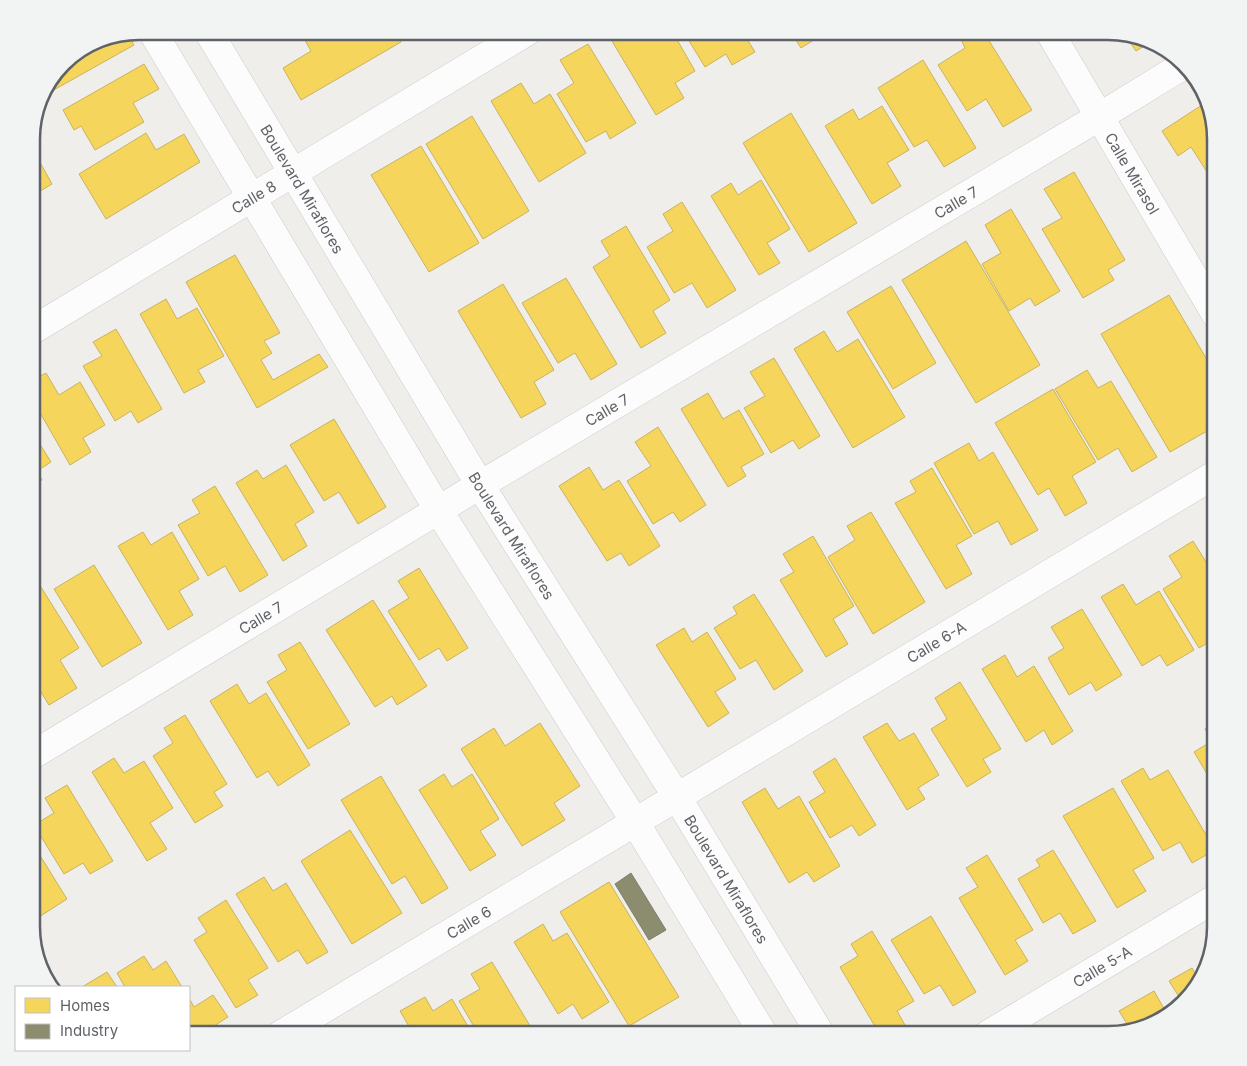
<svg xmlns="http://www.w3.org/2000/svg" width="1247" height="1066" font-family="Inter,sans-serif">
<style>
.homes{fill:#f6d55c;stroke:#c9b360}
.industry{fill:#8c8c6e;stroke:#7e806c}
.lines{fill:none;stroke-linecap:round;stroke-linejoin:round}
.minor-casing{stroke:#cbcccc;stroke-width:29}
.minor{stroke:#fdfcfc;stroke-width:28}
.labels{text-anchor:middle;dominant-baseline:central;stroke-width:5;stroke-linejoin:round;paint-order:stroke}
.street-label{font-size:15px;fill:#5f6368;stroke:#fff}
.rim{fill:none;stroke:#5f6368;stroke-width:2.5}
</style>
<rect width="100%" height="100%" fill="#efeeea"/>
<g class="homes">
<path d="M309 31H395L401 42 301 100 283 68 311 51 302 35Z"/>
<path d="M606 31H645L648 37 657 31H672L695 71 675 83 684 98 656 115Z"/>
<path d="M683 31H742L755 52 732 65 726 54 705 67Z"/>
<path d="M790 31H828L801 48Z"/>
<path d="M969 31H983L1032 110 1003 127 986 99 967 111 938 65 965 48 960 37Z"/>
<path d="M127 34 134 45 43 96 42 91 68 58 98 39Z"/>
<path d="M1125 35 1149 39 1152 41 1136 51Z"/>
<path d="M588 44 636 123 610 139 606 131 586 142 557 94 574 83 560 60Z"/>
<path d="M923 60 976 148 944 167 927 140 914 147 878 88Z"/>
<path d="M144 64 159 89 133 103 144 122 95 150 81 126 74 130 63 110Z"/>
<path d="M521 83 534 104 550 94 586 153 539 182 491 101Z"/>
<path d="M1208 101 1216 139V186L1191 147 1178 156 1162 131Z"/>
<path d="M882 106 909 150 887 163 901 186 872 204 825 126 853 109 859 120Z"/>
<path d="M791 113 857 223 809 252 743 143Z"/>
<path d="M472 116 529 211 483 239 426 144Z"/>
<path d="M146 133 156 150 184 134 200 162 106 219 79 174Z"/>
<path d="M421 146 479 243 429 272 371 175Z"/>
<path d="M32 148 52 184 32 196Z"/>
<path d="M1074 172 1125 260 1108 270 1114 280 1083 298 1042 229 1062 218 1044 189Z"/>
<path d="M761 180 790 229 767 243 780 263 759 275 711 196 731 183 738 195Z"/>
<path d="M682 202 736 290 707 308 692 283 674 293 647 247 673 231 663 214Z"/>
<path d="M1011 209 1060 291 1035 306 1030 298 1009 311 982 264 1001 253 985 225Z"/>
<path d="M626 226 670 300 653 311 666 333 641 348 593 267 610 256 601 241Z"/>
<path d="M31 227 40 241 31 246Z"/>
<path d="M966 241 1040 365 976 403 902 280Z"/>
<path d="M31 253 37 264 31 267Z"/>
<path d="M235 255 280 333 264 341 272 353 261 360 273 380 319 354 328 367 257 408 186 282Z"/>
<path d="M566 278 617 364 591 380 575 353 558 363 522 303Z"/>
<path d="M503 284 554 370 534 382 546 404 521 418 458 311Z"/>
<path d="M891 286 936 363 893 389 847 312Z"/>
<path d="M1169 295 1216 375V426L1170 452 1101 334Z"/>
<path d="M166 299 177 319 197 308 224 356 198 370 205 382 184 393 140 314Z"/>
<path d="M116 329 162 409 138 423 131 411 115 421 83 366 102 356 93 342Z"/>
<path d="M824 331 837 352 858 339 905 417 853 448 794 349Z"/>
<path d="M774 358 820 436 799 449 793 440 771 453 744 408 765 396 750 372Z"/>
<path d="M1087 370 1098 388 1111 381 1157 457 1132 472 1118 448 1098 460 1055 389Z"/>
<path d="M46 373 59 395 80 382 105 425 83 438 91 452 70 465 31 397V381Z"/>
<path d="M1053 389 1096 462 1072 476 1087 503 1065 516 1049 488 1038 495 995 423Z"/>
<path d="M708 393 723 419 739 410 764 454 741 467 746 476 728 487 681 409Z"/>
<path d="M334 419 386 507 358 524 339 492 324 501 290 445Z"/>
<path d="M658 427 706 505 680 522 673 512 653 524 627 481 651 466 635 442Z"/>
<path d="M31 430 51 462 37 471 42 480 31 486Z"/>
<path d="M969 443 979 461 993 452 1038 530 1011 545 998 521 974 534 934 463Z"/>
<path d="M286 465 314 512 295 524 307 546 283 561 236 483 257 470 263 479Z"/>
<path d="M589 467 603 490 619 480 660 546 629 566 621 553 607 561 559 486Z"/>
<path d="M932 468 972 536 956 545 972 574 946 589 895 503 916 492 910 481Z"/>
<path d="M215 486 268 575 240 592 225 566 208 576 178 525 200 513 192 500Z"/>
<path d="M871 512 925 602 873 634 828 557 855 540 847 526Z"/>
<path d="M143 532 151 545 172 532 199 579 179 591 193 615 168 630 118 546Z"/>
<path d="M813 536 854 606 833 619 848 644 826 657 780 580 794 572 783 554Z"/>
<path d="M1193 541 1216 578V638L1199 648 1163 589 1182 577 1169 556Z"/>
<path d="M94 565 142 643 102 667 54 589Z"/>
<path d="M419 568 468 648 447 661 439 648 419 660 388 611 409 598 398 581Z"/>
<path d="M36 579 79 648 60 660 77 688 49 705 31 676V582Z"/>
<path d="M1123 584 1136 605 1159 591 1194 650 1167 666 1160 655 1142 666 1101 597Z"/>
<path d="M754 594 803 671 774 690 756 660 740 669 714 628 737 614 733 607Z"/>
<path d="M373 600 427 686 397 705 392 696 375 707 326 630Z"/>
<path d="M1082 609 1122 675 1096 691 1091 682 1069 695 1048 658 1064 648 1051 627Z"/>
<path d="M684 628 692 642 707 632 736 679 715 692 729 713 708 727 656 645Z"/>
<path d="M300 642 350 724 308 749 267 682 287 670 278 655Z"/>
<path d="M1005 655 1017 677 1034 666 1073 731 1052 745 1044 730 1026 742 982 669Z"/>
<path d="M960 682 1001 749 983 759 991 772 967 787 931 729 947 719 935 698Z"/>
<path d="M237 684 249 704 266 693 310 765 278 786 268 771 257 778 210 701Z"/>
<path d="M185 715 227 784 214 792 223 806 195 823 153 756 173 743 164 728Z"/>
<path d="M540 723 580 786 554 803 565 820 522 846 461 749 494 728 505 746Z"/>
<path d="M887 723 899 741 914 733 939 775 918 788 925 799 907 810 863 737Z"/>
<path d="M1216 723V789L1194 752 1212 741 1205 729Z"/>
<path d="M114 758 124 773 144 761 173 808 150 823 167 849 147 861 92 772Z"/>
<path d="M835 758 876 825 859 836 852 825 830 838 809 802 825 792 813 772Z"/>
<path d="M1143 768 1150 780 1168 770 1215 850 1192 863 1180 842 1163 851 1121 781Z"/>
<path d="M444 774 452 787 472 774 499 819 480 831 496 855 470 871 419 790Z"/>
<path d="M381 776 448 888 422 904 405 876 392 884 341 800Z"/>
<path d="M67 785 113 861 90 874 83 863 64 874 34 825 54 813 45 798Z"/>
<path d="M765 788 778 809 799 796 840 866 814 882 807 872 789 883 742 802Z"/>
<path d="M1113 788 1154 858 1133 870 1146 891 1117 908 1063 816Z"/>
<path d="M350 830 402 913 352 944 301 861Z"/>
<path d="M31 841 67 899 39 917 31 904Z"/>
<path d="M1053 850 1096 921 1073 934 1060 913 1043 923 1018 879 1040 866 1036 860Z"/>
<path d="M987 855 1033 930 1015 940 1028 961 1005 975 959 898 978 887 966 868Z"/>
<path d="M264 877 273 891 286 883 328 952 307 964 298 950 278 962 236 894Z"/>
<path d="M609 882 679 997 629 1026 560 912Z"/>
<path d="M226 900 268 968 248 980 258 995 236 1008 194 940 207 932 198 918Z"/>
<path d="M931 916 976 992 953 1006 940 985 924 994 891 940Z"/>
<path d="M543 924 553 941 567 933 609 1002 582 1019 573 1004 558 1014 514 942Z"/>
<path d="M872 931 914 1001 897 1011 909 1032 904 1035H880L840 967 858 956 851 944Z"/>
<path d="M144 956 153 970 166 961 182 987H125L117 973Z"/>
<path d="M492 962 533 1031 527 1035H479L459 1001 480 989 471 974Z"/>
<path d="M1192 968 1200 981 1189 998 1183 1003 1169 981Z"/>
<path d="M107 972 117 987H82Z"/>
<path d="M1154 991 1167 1014 1150 1026 1131 1030 1119 1011Z"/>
<path d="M213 995 228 1017 200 1035H189V998L194 1007Z"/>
<path d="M425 997 433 1011 452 999 473 1035H414L400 1011Z"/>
<path d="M372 1026 377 1035H358Z"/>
</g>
<path class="industry" d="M631 873 666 930 649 940 615 884Z"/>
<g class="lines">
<g class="minor-casing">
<g id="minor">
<path d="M152 31 439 511 635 822 764 1035"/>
<path id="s1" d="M208 31 480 485 677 797 821 1035"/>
<path id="s2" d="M1049 31 1216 315"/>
<path id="s3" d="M31 331 528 31"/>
<path id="s4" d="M31 756 480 485 1099 117 1184 65"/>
<path id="s5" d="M280 1035 1216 474"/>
<path id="s6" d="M987 1035 1216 898"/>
</g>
</g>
<use href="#minor" class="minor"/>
</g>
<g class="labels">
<g class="street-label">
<text stroke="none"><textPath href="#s2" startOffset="165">Calle Mirasol</textPath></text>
<text stroke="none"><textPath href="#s1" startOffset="184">Boulevard Miraflores</textPath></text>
<text stroke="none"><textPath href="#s3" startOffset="260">Calle 8</textPath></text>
<text stroke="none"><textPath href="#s4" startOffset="1078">Calle 7</textPath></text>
<text stroke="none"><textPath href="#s4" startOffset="672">Calle 7</textPath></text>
<text stroke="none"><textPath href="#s1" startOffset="589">Boulevard Miraflores</textPath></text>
<text stroke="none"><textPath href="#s4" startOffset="268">Calle 7</textPath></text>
<text stroke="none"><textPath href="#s5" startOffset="765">Calle 6-A</textPath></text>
<text stroke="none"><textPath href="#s1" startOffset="994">Boulevard Miraflores</textPath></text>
<text stroke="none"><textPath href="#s5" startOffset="220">Calle 6</textPath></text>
<text stroke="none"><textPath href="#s6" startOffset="134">Calle 5-A</textPath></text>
</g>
</g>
<path d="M0 0H1247V1066H0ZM139 40H1108A99 99 0 0 1 1207 139V927A99 99 0 0 1 1108 1026H139A99 99 0 0 1 40 927V139A99 99 0 0 1 139 40Z" fill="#f2f3f3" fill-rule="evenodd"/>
<path class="rim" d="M139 40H1108A99 99 0 0 1 1207 139V927A99 99 0 0 1 1108 1026H139A99 99 0 0 1 40 927V139A99 99 0 0 1 139 40Z"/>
<rect x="15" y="986" width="175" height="65" fill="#ffffff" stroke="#bfc1c3"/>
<rect x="25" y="998" width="25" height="15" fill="#f6d55c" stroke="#bfc1c3"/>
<text x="60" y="1011" font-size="15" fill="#5f6368">Homes</text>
<rect x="25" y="1024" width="25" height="15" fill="#8c8c6e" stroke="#bfc1c3"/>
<text x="60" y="1036" font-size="15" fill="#5f6368">Industry</text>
</svg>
